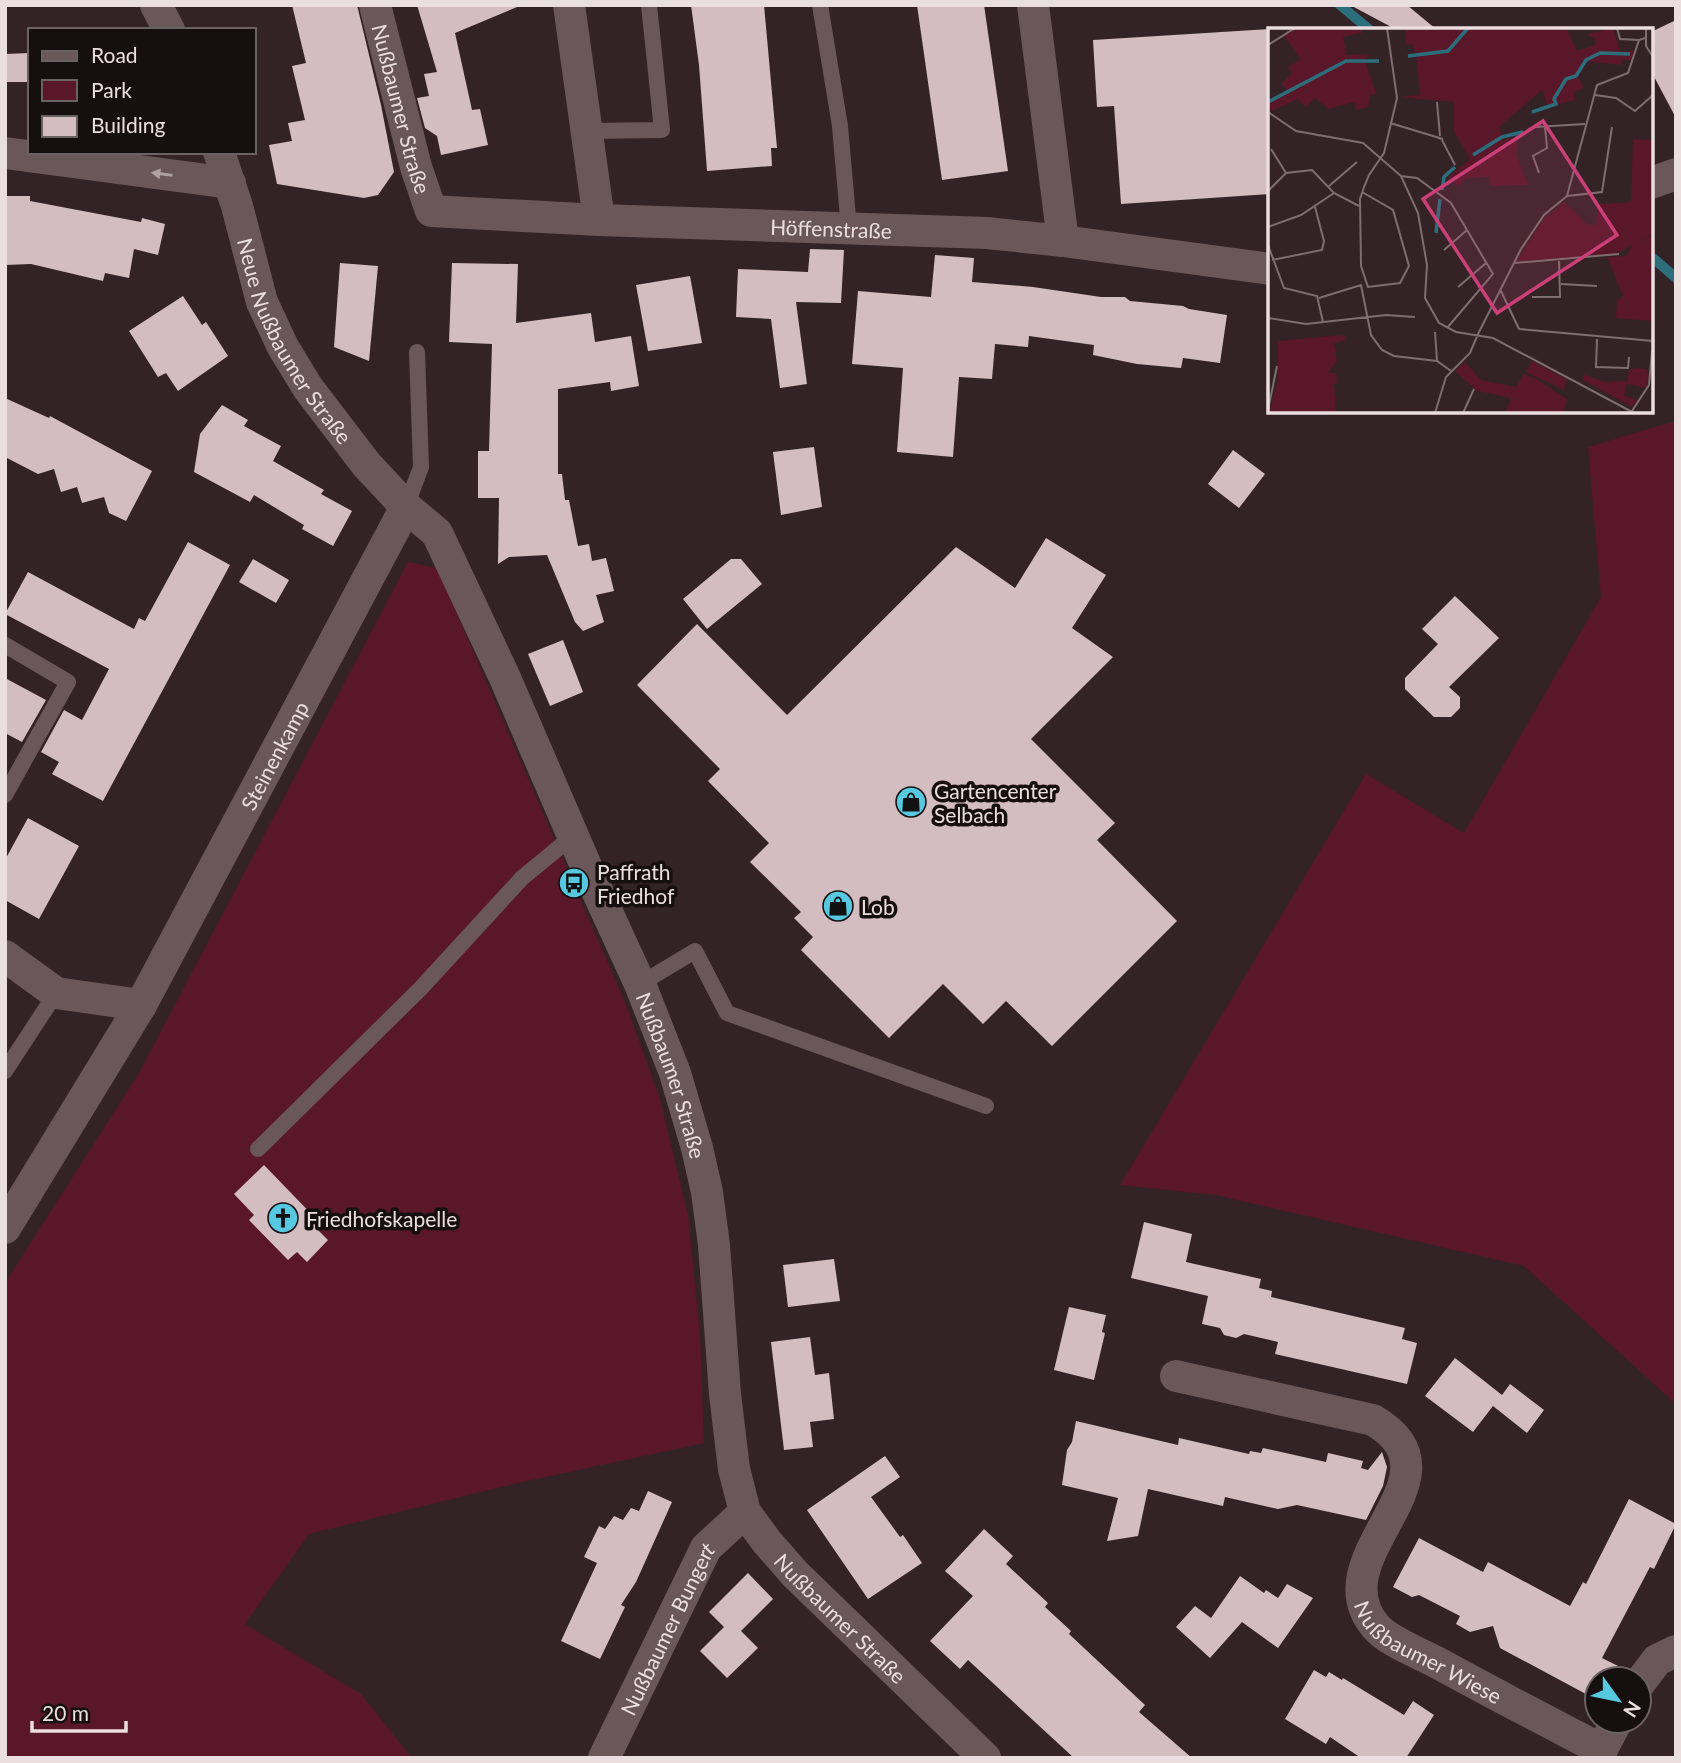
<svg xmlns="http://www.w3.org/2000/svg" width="1681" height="1763" font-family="Lato,sans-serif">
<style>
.green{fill:#591729}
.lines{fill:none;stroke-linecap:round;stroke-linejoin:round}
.stream{stroke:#2c6e7b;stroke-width:10}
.building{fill:#d3bdc0}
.service{stroke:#6a575a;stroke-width:16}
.minor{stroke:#6a575a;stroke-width:32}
.oneway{fill:#b0a1a4}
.labels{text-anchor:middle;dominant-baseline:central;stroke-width:7;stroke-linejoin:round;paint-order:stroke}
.street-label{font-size:21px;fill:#eadee0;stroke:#160f10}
.poi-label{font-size:21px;fill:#eadee0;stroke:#160f10;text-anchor:start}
.inset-river{fill:none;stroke:#2c6e7b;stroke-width:3.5}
.inset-road{fill:none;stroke:#7d6e70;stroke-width:2}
.view{fill:#ca4076;fill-opacity:0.15;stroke:#ca4076;stroke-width:3.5}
.inset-edge{fill:none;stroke:#eadee0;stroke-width:3.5}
</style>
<rect width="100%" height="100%" fill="#342326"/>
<g class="green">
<path d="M1676 421V1404L1524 1266 1216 1195 1120 1185 1366 774 1464 833 1601 597 1588 447Z"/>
<path d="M408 562 437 568 627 1007 660 1099 688 1215 700 1334 704 1443 513 1484 309 1534 245 1624 361 1694 412 1758H5V1283L139 1073Z"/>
</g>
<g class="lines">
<g class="stream">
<path d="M1340 5 1370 30"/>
<path d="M1653 258 1676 278"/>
</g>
</g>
<g class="building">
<path d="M292 5H357L381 105 394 172 378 195 364 198 277 184 269 145 292 141 288 123 305 120 292 66 306 63Z"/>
<path d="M417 5H522L455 33 472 110 480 109 488 145 441 155 437 136 425 128 417 98 429 96 424 74 437 72Z"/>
<path d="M691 5H764L777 148H771L772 166 707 171 699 65Z"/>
<path d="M917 5H984L1008 171 942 180Z"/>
<path d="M1350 5H1407L1437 30H1397Z"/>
<path d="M1676 20V118L1651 71V32Z"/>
<path d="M1270 29V194L1121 204 1114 106 1097 107 1093 40Z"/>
<path d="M30 53V82H5V54Z"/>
<path d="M5 196H30V201L141 222 142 218 165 224 158 255 134 249 129 278 105 273 103 281 31 264 5 265Z"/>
<path d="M810 249 844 250 841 303 796 302 807 384 780 388 771 319 736 317 738 269 808 272Z"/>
<path d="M935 255 974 258 972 282 1033 287 1101 297H1125L1130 301 1183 306 1189 309 1227 315 1220 363 1183 358 1181 368 1137 364 1093 355 1094 345 1029 336 1028 347 995 344 992 379 959 377 953 457 897 452 903 368 852 364 858 291 931 297Z"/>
<path d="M340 263 378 266 369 361 334 347Z"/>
<path d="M452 263 518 264 516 323 591 313 595 342 631 336 639 386 611 391 610 382 558 389V474H562L565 500H569L578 546 589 544 592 561 606 558 614 591 596 595 604 622 583 631 575 622 547 555 509 557 498 564 499 498H478V451H489L492 344 449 342Z"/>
<path d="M690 276 702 343 648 351 636 285Z"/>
<path d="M183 296 202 325 206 322 228 356 178 391 166 373 158 377 129 331Z"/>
<path d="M5 398 49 418 50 416 152 471 126 521 109 513 104 497 82 503 77 487 61 492 54 469 38 474 5 457Z"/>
<path d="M222 405 248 420 244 426 281 446 273 461 324 490 321 494 352 511 333 546 302 529 304 525 254 495 250 502 194 472 200 434Z"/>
<path d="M814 447 822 507 781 515 773 452Z"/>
<path d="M1233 450 1265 474 1239 508 1208 484Z"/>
<path d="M1046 538 1106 575 1072 628 1113 657 1031 739 1115 823 1097 840 1177 921 1052 1046 1006 1001 983 1024 943 984 889 1038 801 950 813 937 794 918 801 912 750 862 769 843 708 781 720 769 637 685 697 624 787 715 956 547 1015 588Z"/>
<path d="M188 542 230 565 103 801 52 774 59 762 41 752 64 710 82 720 109 669 5 614 28 572 134 629 139 618 145 621Z"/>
<path d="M253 559 289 580 276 603 239 582Z"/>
<path d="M731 559H741L762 584 707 629 683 599Z"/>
<path d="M1455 596 1499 638 1449 687 1460 697V708L1451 717H1434L1405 689V678L1438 644 1422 629Z"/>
<path d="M563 640 583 692 550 706 528 654Z"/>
<path d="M5 678 46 700 22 742 5 733Z"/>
<path d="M28 818 79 846 39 919 5 900V860Z"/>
<path d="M264 1165 322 1225 318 1230 328 1240 307 1262 297 1252 288 1260 249 1220 254 1215 234 1194Z"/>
<path d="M1144 1222 1192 1234 1186 1262 1261 1279 1259 1288 1272 1291 1271 1297 1405 1328 1402 1339 1417 1343 1407 1384 1275 1354 1278 1342 1244 1334 1236 1338 1224 1335 1220 1328 1202 1324 1208 1296 1131 1278Z"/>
<path d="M834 1259 840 1301 788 1307 783 1265Z"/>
<path d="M1069 1307 1106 1315 1102 1332 1105 1333 1094 1380 1054 1370Z"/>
<path d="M810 1337 815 1375 829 1373 834 1419 810 1422 813 1447 784 1450 771 1342Z"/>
<path d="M1455 1358 1502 1395 1510 1384 1544 1410 1527 1433 1493 1406 1473 1432 1425 1396Z"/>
<path d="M1076 1421 1178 1445 1179 1438 1249 1454 1250 1451 1261 1453 1263 1448 1326 1462 1328 1453 1363 1461 1361 1468 1368 1470 1382 1452 1387 1467 1383 1486 1366 1520 1297 1505 1278 1509 1225 1497 1223 1506 1148 1489 1138 1536 1107 1541 1118 1498 1062 1485 1067 1450 1072 1442Z"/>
<path d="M885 1456 900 1477 871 1497 900 1537 903 1535 922 1563 868 1599 807 1510Z"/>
<path d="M648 1491 672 1502 636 1582 621 1605 625 1607 600 1659 561 1641 597 1563 584 1557 599 1526 605 1529 614 1516 623 1520 631 1508 639 1511Z"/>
<path d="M1629 1499 1676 1524 1654 1569 1650 1567 1602 1658 1626 1670 1622 1679H1597V1700L1500 1648 1493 1626 1470 1632 1456 1624 1460 1616 1419 1595 1412 1597 1393 1587 1419 1538 1483 1572 1488 1562 1570 1606 1583 1582 1586 1584Z"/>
<path d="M984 1529 1013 1556 1006 1564 1048 1603 1045 1607 1071 1631 1069 1634 1145 1705 1139 1712 1192 1758H1074L968 1660 960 1669 930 1641 973 1596 945 1571Z"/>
<path d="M748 1573 773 1599 741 1631 758 1648 727 1678 700 1651 724 1627 709 1612Z"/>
<path d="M1240 1576 1264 1593 1266 1590 1278 1598 1287 1584 1313 1598 1278 1648 1242 1622 1210 1658 1176 1627 1195 1606 1211 1618Z"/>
<path d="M1314 1670 1326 1677 1329 1672 1342 1680 1343 1678 1404 1715 1413 1701 1434 1715 1406 1758H1361L1330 1737 1326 1744 1285 1719Z"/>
</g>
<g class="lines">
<g class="service">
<path d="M820 5 840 126 849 229"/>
<path d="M587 131 662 130 649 5"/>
<path d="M406 507 421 467 417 352"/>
<path d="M5 645 68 682 5 795"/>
<path d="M640 984 695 951 727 1013 986 1106"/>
<path d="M5 1071 56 993"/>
<path d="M258 1149 421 988 522 878 573 836"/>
</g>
<g class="minor">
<path d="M156 5 169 30"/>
<path id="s1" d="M375 5 416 167 431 211 599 220 987 233 1063 241 1270 269"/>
<path d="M569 5 599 220"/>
<path d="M1033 5 1063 241"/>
<path id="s2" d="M219 152 237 206 262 302 283 347 308 388 366 464 406 507 437 533 505 678 589 873 640 984 675 1073 697 1148 707 1192 714 1245 725 1394 734 1469 745 1512 767 1542 795 1574 985 1758"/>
<path d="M5 153 230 183"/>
<path d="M1651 183 1676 174"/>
<path d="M5 956 56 993 141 1005"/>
<path id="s3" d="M5 1228 141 1005 406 507"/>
<path id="s4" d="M1176 1376 1373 1420C1471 1477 1315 1556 1376 1627 1388 1641 1419 1653 1436 1662 1491 1692 1546 1721 1602 1750"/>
<path d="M1639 1684 1657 1660 1676 1651"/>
<path id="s5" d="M604 1758 706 1548 745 1512"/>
<path d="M1597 1758 1617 1721"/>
</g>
</g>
<defs><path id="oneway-solid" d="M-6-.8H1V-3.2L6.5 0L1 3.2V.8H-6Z" transform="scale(1.75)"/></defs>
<use class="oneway" href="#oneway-solid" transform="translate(162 174) rotate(-172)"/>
<defs>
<g id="shop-disc" transform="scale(1.575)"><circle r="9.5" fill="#56c9e0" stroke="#160f10"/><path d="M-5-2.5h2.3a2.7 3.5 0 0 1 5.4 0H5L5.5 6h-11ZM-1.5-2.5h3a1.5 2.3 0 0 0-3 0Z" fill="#111"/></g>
<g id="bus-disc" transform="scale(1.575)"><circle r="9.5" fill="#56c9e0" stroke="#160f10"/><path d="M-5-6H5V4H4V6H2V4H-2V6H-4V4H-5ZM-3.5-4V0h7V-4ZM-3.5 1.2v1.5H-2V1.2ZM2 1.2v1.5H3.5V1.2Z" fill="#111"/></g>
<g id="church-disc" transform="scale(1.575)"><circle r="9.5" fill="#56c9e0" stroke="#160f10"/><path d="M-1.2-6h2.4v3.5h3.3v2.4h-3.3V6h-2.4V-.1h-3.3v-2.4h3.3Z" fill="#111"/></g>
</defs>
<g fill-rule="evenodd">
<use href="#shop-disc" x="911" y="802"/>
<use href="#bus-disc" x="574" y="883"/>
<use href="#shop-disc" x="838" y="906"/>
<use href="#church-disc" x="283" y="1218"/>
</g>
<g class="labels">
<g class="street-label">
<text stroke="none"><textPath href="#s1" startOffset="107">Nußbaumer Straße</textPath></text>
<text stroke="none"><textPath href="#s1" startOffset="614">Höffenstraße</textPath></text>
<text stroke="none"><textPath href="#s2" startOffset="205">Neue Nußbaumer Straße</textPath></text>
<text stroke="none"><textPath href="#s3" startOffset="544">Steinenkamp</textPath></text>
<text stroke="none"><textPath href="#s2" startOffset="1040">Nußbaumer Straße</textPath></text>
<text stroke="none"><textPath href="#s2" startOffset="1628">Nußbaumer Straße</textPath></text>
<text stroke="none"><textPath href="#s5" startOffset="144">Nußbaumer Bungert</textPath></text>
<text stroke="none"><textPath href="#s4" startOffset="492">Nußbaumer Wiese</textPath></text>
</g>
<g class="poi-label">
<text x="934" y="790">Gartencenter<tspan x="934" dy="24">Selbach</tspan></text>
<text x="597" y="871">Paffrath<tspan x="597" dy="24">Friedhof</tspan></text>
<text x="861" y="906">Lob</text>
<text x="306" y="1218">Friedhofskapelle</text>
</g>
</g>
<g transform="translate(1268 28)">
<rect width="385" height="385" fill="#342326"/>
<path d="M28 0H93L94 5 75 9 79 27 102 26 97 32 108 66 102 67 100 79 88 82 86 74 61 81 47 70 38 79 30 71 3 83 0 80V74L20 64 13 56 24 45 20 39 33 31 16 8ZM137 0 299 1 309 23 327 17V11L319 6 345 0 352 23H366L363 32H354V37L316 33 309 47 316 60 306 64 307 72 280 79 274 62 231 99 235 112 251 109 248 126 260 157 222 158 221 149 199 150 190 158 180 149 202 131 186 103V74L131 69 152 67 148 28 144 16 138 17ZM365 111 385 112V206L347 226 249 233 275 192 296 174 319 196 328 197 331 176 363 174ZM385 207V293L348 290 349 273 355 268 339 229 358 228 364 217ZM76 307 78 312 66 315 69 333 60 345H68L69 355 63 357H66L68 385H1L10 351V313ZM264 333 298 351 296 362 258 344ZM197 334 213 352 248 359 256 346 268 351 299 371 296 385H237L243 370 209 363 187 343ZM367 340 378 341 381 348 378 360 359 356 356 368 370 372 364 379 315 352V346L336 354 359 353 361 342Z" fill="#591729"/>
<path class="inset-river" d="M140 28 180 23 200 0M0 74 78 33H111M264 84 288 76 286 71 298 51 308 48 318 32 332 25 362 26M205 127 234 109 255 104M174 162 176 149 187 139M168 205 172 171"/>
<path class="inset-road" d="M349 0 352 11 371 12M378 0V18L385 29M0 17 27 0M327 67 348 70 367 83 385 67M169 74 172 108M0 84 28 103 95 115 133 148 150 185 159 237 157 270 171 295 188 304 225 310 366 385M122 95 175 111 170 110M267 99 317 96M174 112 187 137M3 121 18 145M271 145 265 128 279 120 277 99M133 148 149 150 183 175 225 246 179 300M61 158 89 134M0 163 18 145 44 142 66 165 91 178M94 164 125 182 141 238 132 255 100 259 93 238 92 171 96 159 101 147 116 125 129 70 119 0M299 168 334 164 344 99M0 199 33 187 66 165M0 217 16 260 49 268 55 294M176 222 199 202M4 232 54 222 56 213 47 179M246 235 351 226M293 256 329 258M190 259 218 235M232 261 251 301M264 269H292L291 231M51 270 93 257 103 307 114 322 126 328 169 333 183 343M0 290 38 296 118 287 147 289M251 301 385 313M167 304 169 333M210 306 253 221 276 187 299 168 329 57 360 45 371 12 377 10M329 311 328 339 360 340 361 329M0 382 9 338M364 383 381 357 384 323M167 385 178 349 202 325 210 306M195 385 206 361"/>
<path class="view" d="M275 93 349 207 229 285 155 171Z"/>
<rect width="385" height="385" class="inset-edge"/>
</g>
<rect width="1681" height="1763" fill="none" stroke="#eadee0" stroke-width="14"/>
<rect x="28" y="28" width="228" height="126" fill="#160f10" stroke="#6b6263" stroke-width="2"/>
<rect x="42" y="51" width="35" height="10" fill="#6a575a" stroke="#6b6263" stroke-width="2"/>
<text x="91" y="63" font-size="21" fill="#eadee0">Road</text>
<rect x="42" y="80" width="35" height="21" fill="#591729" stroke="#6b6263" stroke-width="2"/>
<text x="91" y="98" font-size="21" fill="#eadee0">Park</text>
<rect x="42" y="116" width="35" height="21" fill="#d3bdc0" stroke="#6b6263" stroke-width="2"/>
<text x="91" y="133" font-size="21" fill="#eadee0">Building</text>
<g transform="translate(1618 1700) rotate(123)"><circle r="33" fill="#160f10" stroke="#6b6263" stroke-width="2"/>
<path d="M0-5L12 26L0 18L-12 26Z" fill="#56c9e0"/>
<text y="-10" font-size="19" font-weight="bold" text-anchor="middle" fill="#eadee0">N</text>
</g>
<path d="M32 1721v10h94v-10" fill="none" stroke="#eadee0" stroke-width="3.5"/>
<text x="42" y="1721" font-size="21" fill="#eadee0" stroke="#160f10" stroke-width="5" paint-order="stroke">20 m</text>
</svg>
